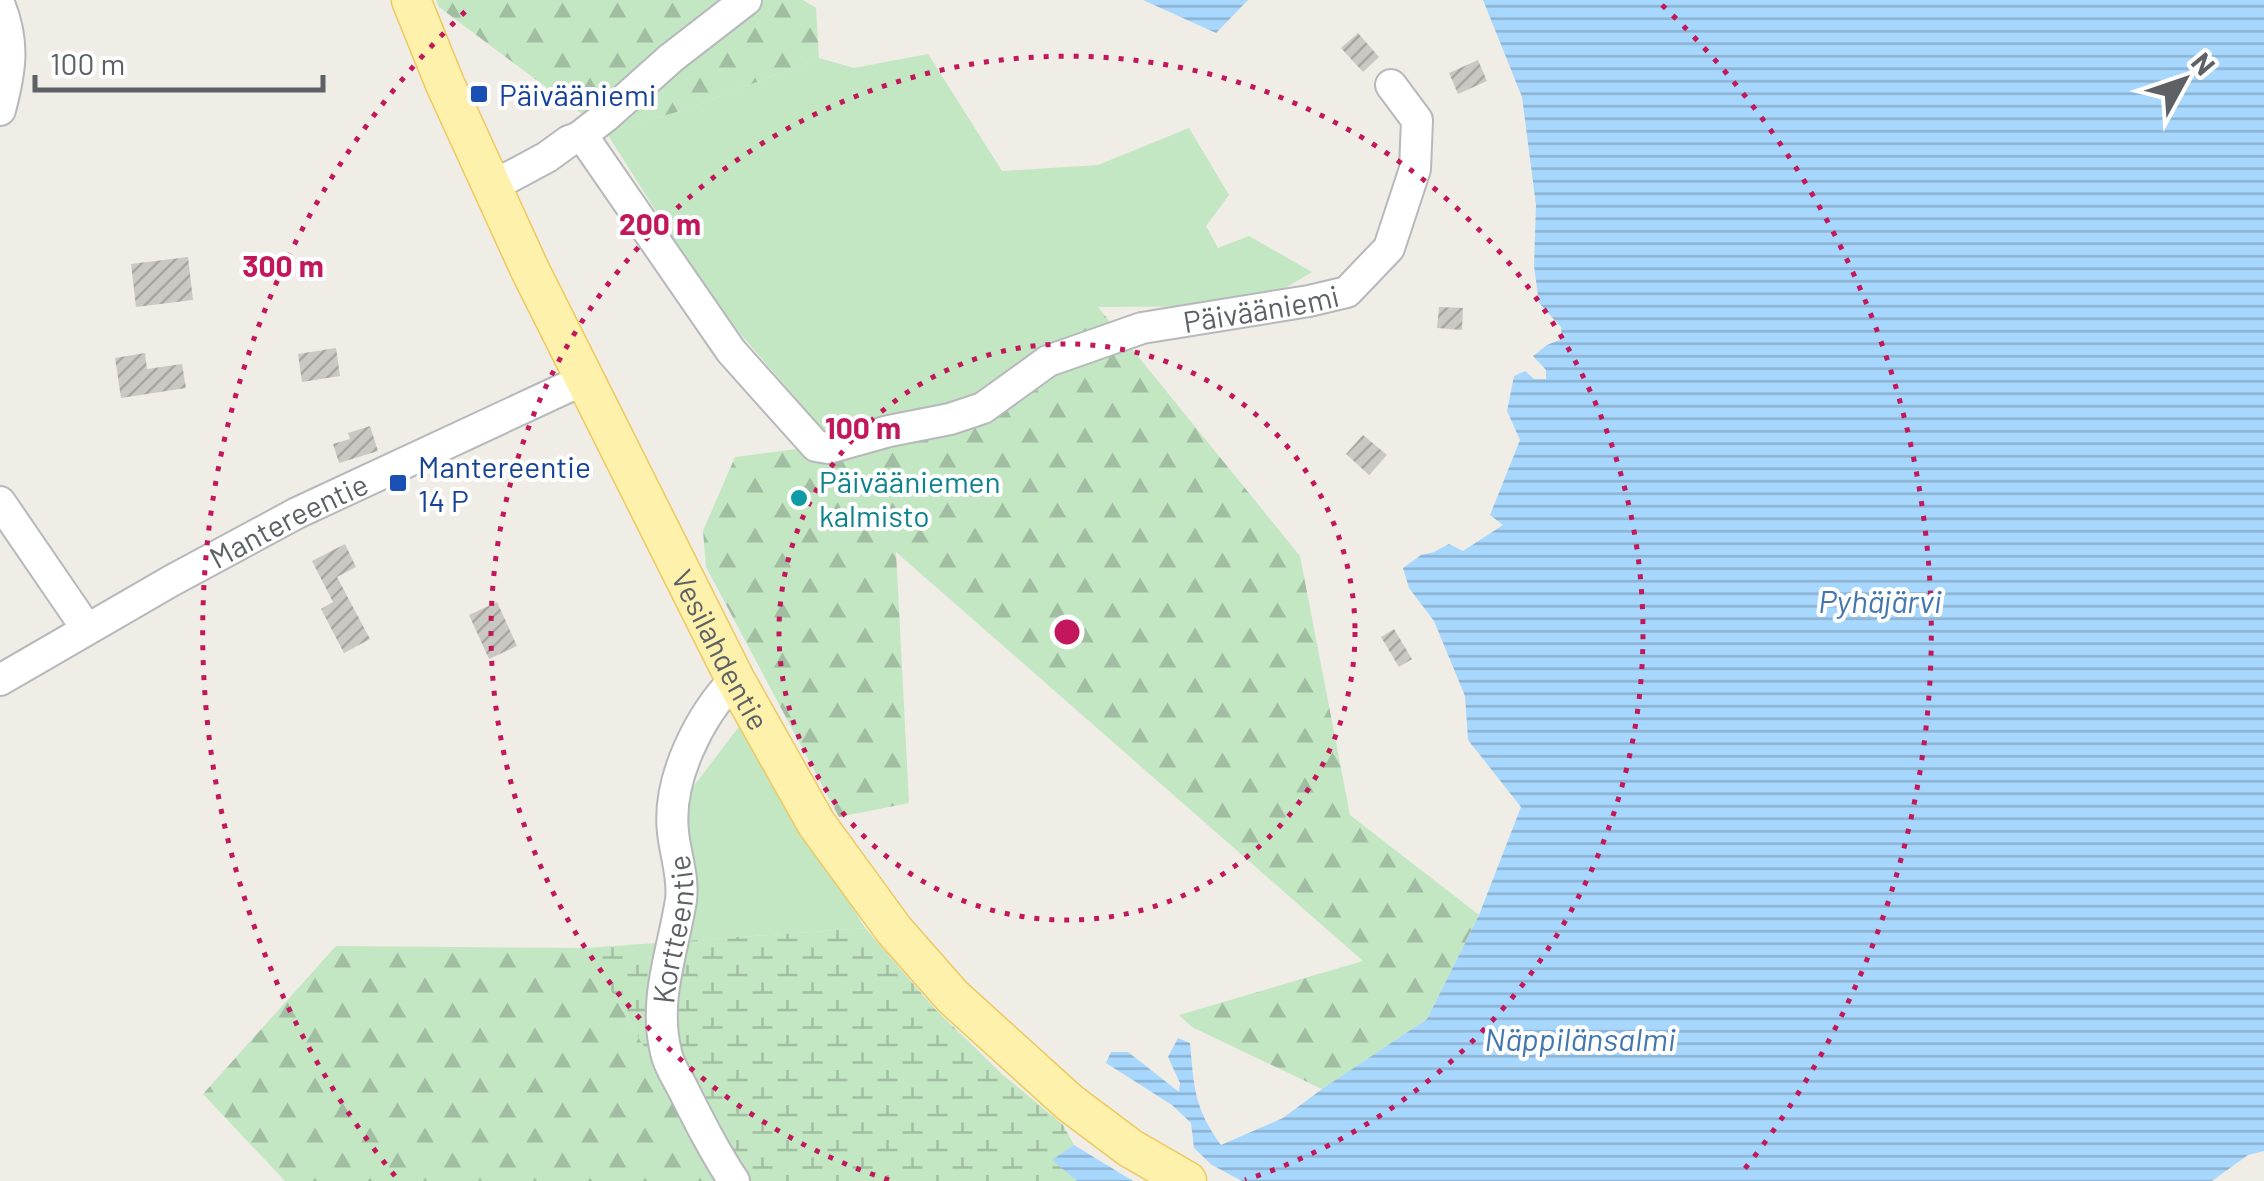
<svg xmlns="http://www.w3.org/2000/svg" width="2264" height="1181" font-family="Barlow,sans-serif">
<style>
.grass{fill:#c3e6c3}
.forest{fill:url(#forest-firs)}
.wetland{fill:url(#wetland-marsh)}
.water{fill:url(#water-rules)}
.building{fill:url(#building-hatch)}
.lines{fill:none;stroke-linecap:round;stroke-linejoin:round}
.minor-casing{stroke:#b6b8bc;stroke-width:34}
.major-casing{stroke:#efc85f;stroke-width:41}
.minor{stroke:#fff;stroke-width:30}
.major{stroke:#fdf1ac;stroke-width:38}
.ring{fill:none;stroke:#c2185b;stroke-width:5;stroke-dasharray:5 10}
.transit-dot{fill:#1a4fb4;stroke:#fff;stroke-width:4}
.culture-dot{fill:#0f9aa8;stroke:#fff;stroke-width:4}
.labels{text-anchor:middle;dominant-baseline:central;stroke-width:8;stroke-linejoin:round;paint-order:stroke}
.transit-label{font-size:30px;fill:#164399;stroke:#fff;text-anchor:start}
.street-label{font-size:30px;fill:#5d6166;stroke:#fff}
.culture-label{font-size:30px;fill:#0d838f;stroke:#fff;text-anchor:start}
.water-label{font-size:32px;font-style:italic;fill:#4377af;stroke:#fff}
.centre{fill:#c2185b;stroke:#fff;stroke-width:5}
.ring-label{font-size:30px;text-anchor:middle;font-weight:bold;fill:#c2185b;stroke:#fff;stroke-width:8;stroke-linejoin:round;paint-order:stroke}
</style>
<defs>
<pattern id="forest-firs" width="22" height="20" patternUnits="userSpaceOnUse" patternTransform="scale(2.5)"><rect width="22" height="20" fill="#c3e6c3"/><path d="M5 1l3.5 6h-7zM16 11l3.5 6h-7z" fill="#a2bea2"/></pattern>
<pattern id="wetland-marsh" width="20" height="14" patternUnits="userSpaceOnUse" patternTransform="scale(2.5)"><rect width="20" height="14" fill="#c3e6c3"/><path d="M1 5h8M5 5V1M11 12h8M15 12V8" fill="none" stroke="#a2bea2"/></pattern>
<pattern id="water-rules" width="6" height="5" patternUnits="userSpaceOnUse" patternTransform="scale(2.5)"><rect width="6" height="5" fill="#a7d7fd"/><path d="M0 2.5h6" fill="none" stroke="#8bb2d1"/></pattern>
<pattern id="building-hatch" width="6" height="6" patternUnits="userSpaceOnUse" patternTransform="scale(2.5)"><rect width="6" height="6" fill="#cac8c3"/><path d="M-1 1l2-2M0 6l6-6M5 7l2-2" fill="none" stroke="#a7a6a2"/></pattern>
</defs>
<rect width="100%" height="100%" fill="#efede5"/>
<g class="grass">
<path d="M928 54 1002 171 1098 165 1189 128 1229 195 1206 226 1218 248 1249 236 1312 272 1255 306 1098 307 1050 369 835 444 714 303 606 132 684 110 819 58 854 68Z"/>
<path d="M741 724 865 928 658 943 680 878 661 829Z"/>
</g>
<g class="forest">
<path d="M436 0H803L816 8 819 58 684 110 606 132 439 7Z"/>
<path d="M1098 307 1300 556 1350 815 1479 915 1427 1019 1322 1089 1192 1027 1179 1015 1363 961 896 552 909 803 839 817 706 567 703 531 735 457 942 430 1050 369 1061 330Z"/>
<path d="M336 946 586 948 723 1181H285L203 1094Z"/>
</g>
<path class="wetland" d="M865 928 934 1008 1002 1074 1063 1125 1074 1145 1053 1160 1077 1181H723L586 948Z"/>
<g class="water">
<path d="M1143 0H1248L1216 33Z"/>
<path d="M1483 0H2264V1151L2248 1155 2212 1181H1242L1212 1165 1194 1148 1191 1123 1172 1105 1106 1063 1111 1052H1128L1179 1092 1180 1083 1168 1057 1178 1038 1190 1043C1194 1087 1194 1108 1221 1145L1283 1118 1322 1089 1427 1019 1479 915 1521 807 1468 740 1465 696 1434 621 1409 588 1403 568 1421 555 1434 552 1449 544 1463 551 1503 525 1490 515 1520 440 1507 411 1514 376 1525 371 1534 379H1546V370L1533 356 1547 345 1562 339 1561 327 1539 303 1534 266 1536 205 1522 97Z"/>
<path d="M1074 1145 1133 1181H1077L1052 1160Z"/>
</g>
<g class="building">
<path d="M1358 33 1379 57 1363 72 1341 48Z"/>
<path d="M1478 60 1487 81 1458 94 1449 73Z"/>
<path d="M188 257 193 300 136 307 131 264Z"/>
<path d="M1439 307 1463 308 1462 330 1437 328Z"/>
<path d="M336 348 340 376 302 382 298 354Z"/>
<path d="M145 353 147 369 182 364 186 388 121 398 115 358Z"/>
<path d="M370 426 378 451 339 463 333 444 350 439 348 433Z"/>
<path d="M1363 435 1387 455 1369 475 1346 454Z"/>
<path d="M345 544 356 567 337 577 370 639 344 653 321 609 333 602 312 561Z"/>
<path d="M497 602 517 646 489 659 469 615Z"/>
<path d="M1394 629 1412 659 1399 667 1381 637Z"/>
</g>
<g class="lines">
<g class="minor-casing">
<g id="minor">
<path d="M0 6C15 44 10 72 0 110"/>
<path d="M578 138 605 117 671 58 746 0"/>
<path id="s1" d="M493 186 547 157 569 141 578 138 586 141 731 351 816 446 828 448 889 431 950 419 983 408 1048 361 1142 328 1309 301 1347 292 1389 248 1415 169 1417 120 1391 85"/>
<path d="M0 502 87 629"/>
<path id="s2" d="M0 680 171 581 297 513 585 379"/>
<path id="s3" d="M734 1181C714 1151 698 1119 682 1087 676 1076 668 1064 666 1052 653 1000 673 951 681 900 684 877 675 854 673 832 667 779 700 715 735 679"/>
</g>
</g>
<g class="major-casing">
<g id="major">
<path id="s4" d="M411 0 445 84 530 270 735 679 816 823 894 930 953 997 1070 1103 1130 1148 1187 1181"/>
</g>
</g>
<use href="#minor" class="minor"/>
<use href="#major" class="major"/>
</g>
<g class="ring">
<circle cx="1067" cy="632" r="288"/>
<path d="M889 1180A576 576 0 1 1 1245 1180"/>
<path d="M395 1176A865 865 0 0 1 472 5M1662 5A865 865 0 0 1 1739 1176"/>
</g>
<g class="transit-dot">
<rect x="469" y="84" width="20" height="20" rx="5"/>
<rect x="388" y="473" width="20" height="20" rx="5"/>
</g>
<circle class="culture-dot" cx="799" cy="498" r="10"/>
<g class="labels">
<g class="transit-label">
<text x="499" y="94">Päivääniemi</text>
<text x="418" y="466">Mantereentie<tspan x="418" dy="34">14 P</tspan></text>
</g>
<g class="street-label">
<text stroke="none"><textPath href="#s1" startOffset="962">Päivääniemi</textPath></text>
<text stroke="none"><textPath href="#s2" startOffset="330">Mantereentie</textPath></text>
<text stroke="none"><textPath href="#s4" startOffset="720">Vesilahdentie</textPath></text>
<text stroke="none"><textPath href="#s3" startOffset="270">Kortteentie</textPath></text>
</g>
<g class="culture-label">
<text x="819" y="481">Päivääniemen<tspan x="819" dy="34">kalmisto</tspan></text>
</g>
<g class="water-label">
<text x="1880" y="600">Pyhäjärvi</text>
<text x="1580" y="1038">Näppilänsalmi</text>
</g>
</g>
<circle cx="1067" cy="632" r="15" class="centre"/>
<g class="ring-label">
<text x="660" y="235">200 m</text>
<text x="283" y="277">300 m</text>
<text x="863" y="439">100 m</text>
</g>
<g transform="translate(2184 80) rotate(50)" stroke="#ffffff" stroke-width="8" paint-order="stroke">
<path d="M0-8L18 38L0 25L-18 38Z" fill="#5d6166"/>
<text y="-15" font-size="28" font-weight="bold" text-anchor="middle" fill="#5d6166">N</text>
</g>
<path d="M35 75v15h288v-15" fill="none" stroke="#5d6166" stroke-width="5"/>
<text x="50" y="75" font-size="30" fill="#5d6166" stroke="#ffffff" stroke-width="8" paint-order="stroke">100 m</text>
</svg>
